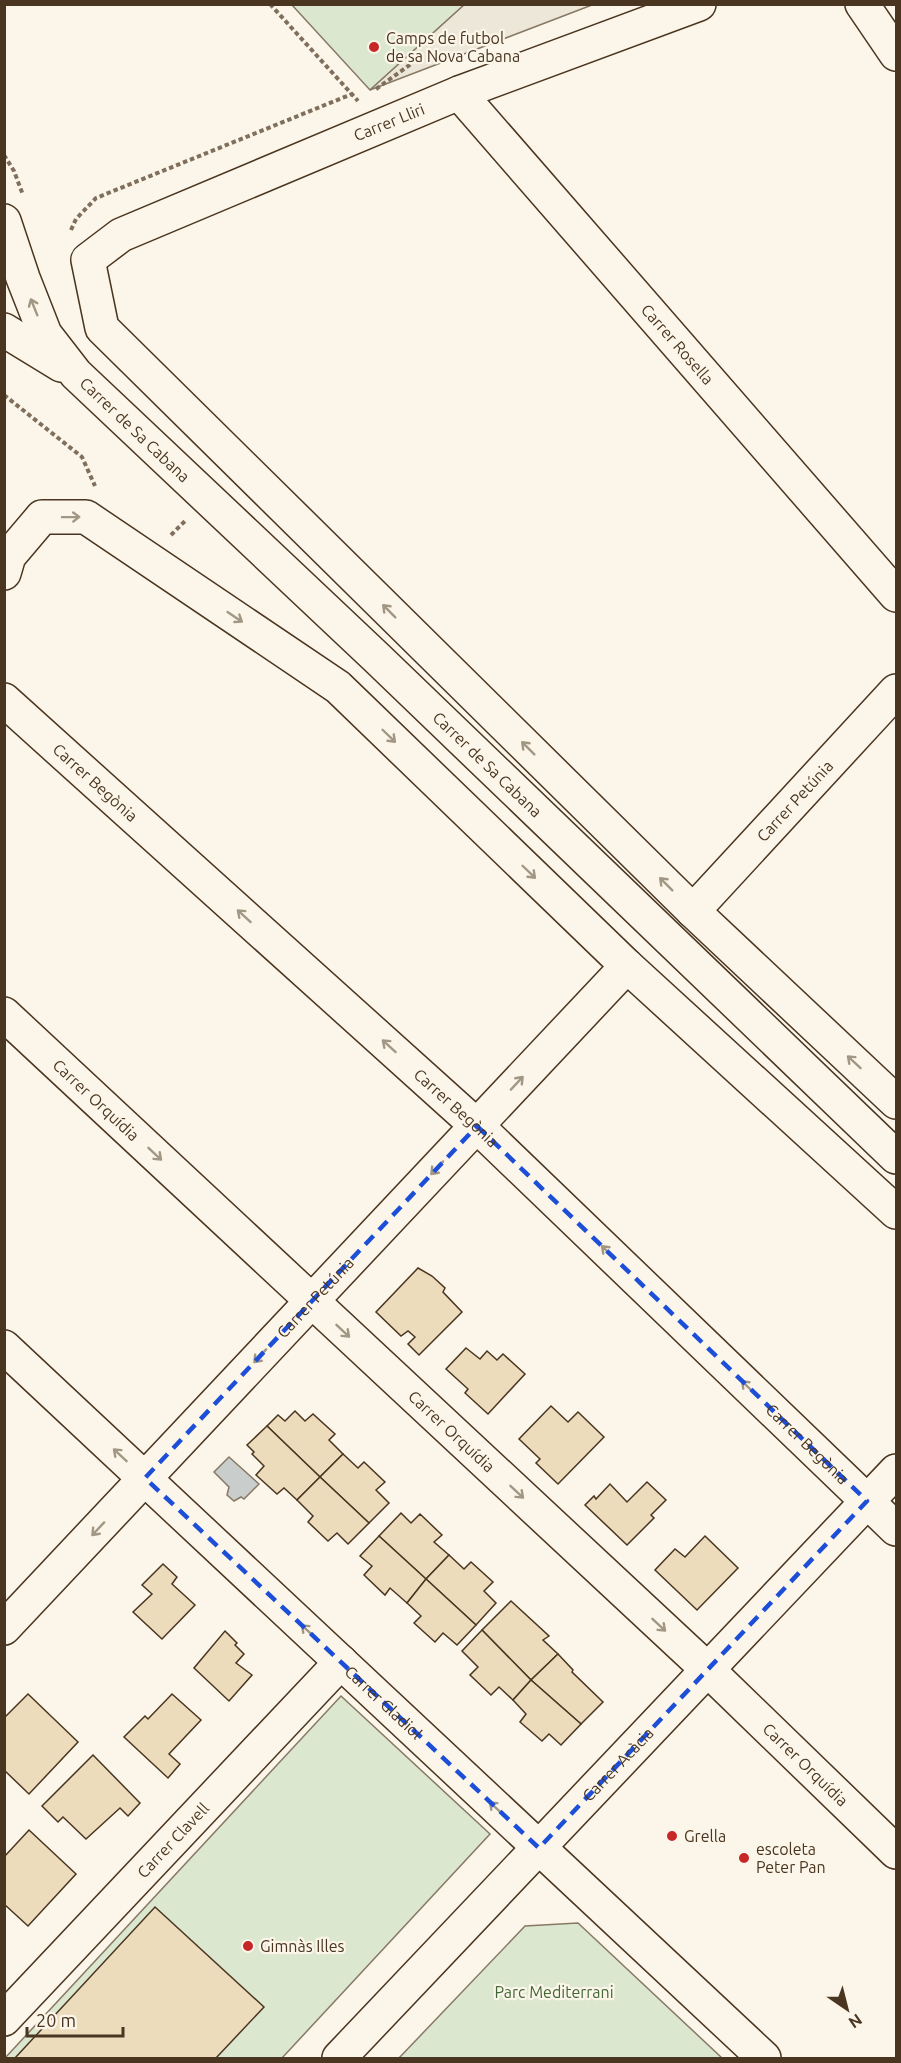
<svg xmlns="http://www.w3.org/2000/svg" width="901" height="2063" font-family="Ubuntu,sans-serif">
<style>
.green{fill:#dce7d0;stroke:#887966;stroke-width:1.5}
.parking{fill:#ede7d9;stroke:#887966;stroke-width:1.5}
.water{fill:#c9cecd;stroke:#887966;stroke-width:1.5}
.building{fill:#ecdcbc;stroke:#4a3520;stroke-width:1.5}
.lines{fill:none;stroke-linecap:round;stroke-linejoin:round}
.minor-casing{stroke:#4a3520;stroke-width:36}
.path{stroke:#7f6f5c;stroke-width:4;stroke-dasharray:4.5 3;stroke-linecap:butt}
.minor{stroke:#fbf6e9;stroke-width:33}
.oneway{stroke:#a29684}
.marked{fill:none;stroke:#1d4ed8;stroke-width:4.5;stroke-dasharray:12 8;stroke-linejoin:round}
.poi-dot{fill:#c62828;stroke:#fbf6e9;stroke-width:2}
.labels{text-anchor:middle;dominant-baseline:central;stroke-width:4.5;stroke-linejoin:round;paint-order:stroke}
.poi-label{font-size:16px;fill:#4a3520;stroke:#fbf6e9;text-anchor:start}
.street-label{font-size:16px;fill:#4a3520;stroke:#fbf6e9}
.park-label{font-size:16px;fill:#436837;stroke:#fbf6e9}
</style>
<rect width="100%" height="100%" fill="#fbf6e9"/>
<g class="green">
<path d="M292 5H464L370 90Z"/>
<path d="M341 1696 490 1834 282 2058H5Z"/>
<path d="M578 1923 722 2058H399L525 1926Z"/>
</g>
<path class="parking" d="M464 5V4L592 5 370 90Z"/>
<path class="water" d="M229 1457 259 1484 244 1499 241 1497 234 1501 227 1495 229 1487 214 1472Z"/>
<g class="building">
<path d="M418 1268 432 1276 445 1288 443 1292 462 1312 419 1355 408 1344 415 1337 408 1331 401 1336 376 1312Z"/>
<path d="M466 1348 480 1359 487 1351 497 1360 503 1354 525 1374 488 1414 465 1393 468 1389 446 1369Z"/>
<path d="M551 1406 568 1422 578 1412 604 1437 558 1484 536 1463 540 1459 519 1439Z"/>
<path d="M295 1411 305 1421 313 1414 335 1434 329 1440 343 1454 320 1477 267 1426 278 1415 285 1421Z"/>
<path d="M267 1426 320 1477 297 1500 284 1488 277 1494 256 1475 264 1466 252 1454 254 1452 247 1445Z"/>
<path d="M343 1454 358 1468 364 1462 385 1482 376 1490 389 1503 369 1523 320 1477Z"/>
<path d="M320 1477 369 1523 348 1544 337 1533 328 1541 308 1522 313 1516 297 1500Z"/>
<path d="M647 1482 666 1500 651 1515 654 1518 627 1545 585 1505 594 1496 596 1499 610 1484 627 1502Z"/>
<path d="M401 1513 411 1523 420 1514 442 1535 434 1542 449 1555 426 1579 379 1536Z"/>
<path d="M379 1536 426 1579 407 1603 390 1588 385 1595 364 1575 372 1566 360 1556Z"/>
<path d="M705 1536 738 1568 697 1610 655 1570 675 1549 685 1557Z"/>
<path d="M449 1555 464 1569 471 1562 493 1582 484 1591 496 1603 476 1625 426 1579Z"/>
<path d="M163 1564 177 1577 172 1584 195 1605 162 1639 133 1612 152 1594 142 1585Z"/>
<path d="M426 1579 476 1625 457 1645 443 1633 435 1642 414 1623 421 1616 407 1603Z"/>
<path d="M511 1601 549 1636 543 1640 558 1654 531 1680 482 1630Z"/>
<path d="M482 1630 531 1680 513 1700 499 1687 491 1695 470 1675 478 1667 462 1651Z"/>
<path d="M225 1631 237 1643 235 1645 244 1654 236 1663 252 1675 229 1701 194 1668Z"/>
<path d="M558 1654 573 1670 572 1672 603 1702 581 1724 531 1680Z"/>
<path d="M531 1680 581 1724 561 1745 549 1734 542 1741 520 1722 526 1714 513 1700Z"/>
<path d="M28 1694 78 1742 29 1794 4 1770V1718Z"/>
<path d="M172 1694 201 1720 169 1754 180 1764 168 1778 124 1737 145 1716 148 1719Z"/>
<path d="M93 1755 140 1803 128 1816 120 1808 86 1839 63 1817 58 1822 42 1806Z"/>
<path d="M29 1830 76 1874 28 1926 4 1904V1857Z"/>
<path d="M155 1907 264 2007 216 2058H15Z"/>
</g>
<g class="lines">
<g class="minor-casing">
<g id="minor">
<path d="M699 4 459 93 121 235 88 260 102 328 693 911 896 1102"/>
<path d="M862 4 896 54"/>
<path id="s1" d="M459 93 896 595"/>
<path id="s2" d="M4 221 23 278 45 334 76 374 377 658 896 1157"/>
<path d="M4 330 61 365"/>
<path d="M4 573 9 556 42 517H86L338 687 627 966 896 1212"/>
<path id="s3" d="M4 700 477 1126 896 1529"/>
<path id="s4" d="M693 911 896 691"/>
<path id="s5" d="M4 1014 708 1670 896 1852"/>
<path id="s6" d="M4 1347 764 2058"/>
<path id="s7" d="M4 1628 627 966"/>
<path id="s8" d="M4 2019 341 1662"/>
<path id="s9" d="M339 2058 896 1471"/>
</g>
</g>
<g class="path">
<path d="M270 4 358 101"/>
<path d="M376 89 411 64"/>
<path d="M4 155 14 171 23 195"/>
<path d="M71 230 76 219 96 198 352 94"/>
<path d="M4 395 82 457 95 486"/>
<path d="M171 535 185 521"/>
</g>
<use href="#minor" class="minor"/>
</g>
<defs><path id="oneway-shaft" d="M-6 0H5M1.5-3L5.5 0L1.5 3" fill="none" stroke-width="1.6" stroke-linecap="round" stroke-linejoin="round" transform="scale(1.5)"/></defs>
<g class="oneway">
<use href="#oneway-shaft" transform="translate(34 307) rotate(-112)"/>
<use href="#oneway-shaft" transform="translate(71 517) rotate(-1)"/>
<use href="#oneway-shaft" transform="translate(389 611) rotate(-135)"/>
<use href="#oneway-shaft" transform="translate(235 617) rotate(34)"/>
<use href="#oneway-shaft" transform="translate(389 736) rotate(44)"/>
<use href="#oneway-shaft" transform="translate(528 748) rotate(-135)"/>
<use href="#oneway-shaft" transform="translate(529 872) rotate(44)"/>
<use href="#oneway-shaft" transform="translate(666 884) rotate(-135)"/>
<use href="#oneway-shaft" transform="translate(244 916) rotate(-138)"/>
<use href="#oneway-shaft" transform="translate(389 1046) rotate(-138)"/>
<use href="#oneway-shaft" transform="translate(854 1062) rotate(-137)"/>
<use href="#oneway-shaft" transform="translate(517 1083) rotate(-47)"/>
<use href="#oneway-shaft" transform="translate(155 1154) rotate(43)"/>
<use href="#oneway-shaft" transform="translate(437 1168) rotate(133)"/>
<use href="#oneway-shaft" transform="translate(608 1252) rotate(-136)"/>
<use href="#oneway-shaft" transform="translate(343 1331) rotate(43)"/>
<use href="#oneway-shaft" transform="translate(260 1356) rotate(133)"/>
<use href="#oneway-shaft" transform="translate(748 1387) rotate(-136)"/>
<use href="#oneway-shaft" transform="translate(120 1455) rotate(-137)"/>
<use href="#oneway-shaft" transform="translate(517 1492) rotate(43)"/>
<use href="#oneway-shaft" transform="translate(98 1529) rotate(133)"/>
<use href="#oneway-shaft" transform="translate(659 1625) rotate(43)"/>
<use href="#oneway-shaft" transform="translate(308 1631) rotate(-137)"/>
<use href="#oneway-shaft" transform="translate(496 1808) rotate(-137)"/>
</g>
<path class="marked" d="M477 1126 867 1501 539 1848 145 1478Z"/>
<g class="poi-dot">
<circle cx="374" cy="47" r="6"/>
<circle cx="672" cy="1836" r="6"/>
<circle cx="744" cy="1858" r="6"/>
<circle cx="248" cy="1946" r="6"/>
</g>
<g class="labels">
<g class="poi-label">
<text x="386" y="38">Camps de futbol<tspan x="386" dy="18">de sa Nova Cabana</tspan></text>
<text x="684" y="1836">Grella</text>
<text x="756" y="1849">escoleta<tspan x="756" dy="18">Peter Pan</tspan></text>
<text x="260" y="1946">Gimnàs Illes</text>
</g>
<g class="street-label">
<text transform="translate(389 122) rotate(-22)">Carrer Lliri</text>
<text stroke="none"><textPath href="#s1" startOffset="333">Carrer Rosella</textPath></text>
<text stroke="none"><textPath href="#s2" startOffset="252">Carrer de Sa Cabana</textPath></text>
<text stroke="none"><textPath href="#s2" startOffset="738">Carrer de Sa Cabana</textPath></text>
<text stroke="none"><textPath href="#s3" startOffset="123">Carrer Begònia</textPath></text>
<text stroke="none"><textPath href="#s4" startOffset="150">Carrer Petúnia</textPath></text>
<text stroke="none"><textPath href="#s5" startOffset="126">Carrer Orquídia</textPath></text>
<text stroke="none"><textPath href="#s3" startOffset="609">Carrer Begònia</textPath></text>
<text stroke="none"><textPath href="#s7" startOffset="454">Carrer Petúnia</textPath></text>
<text stroke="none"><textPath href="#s5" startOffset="612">Carrer Orquídia</textPath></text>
<text stroke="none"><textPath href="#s3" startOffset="1095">Carrer Begònia</textPath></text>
<text stroke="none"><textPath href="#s6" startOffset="520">Carrer Gladiol</textPath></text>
<text stroke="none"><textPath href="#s5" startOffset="1098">Carrer Orquídia</textPath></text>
<text stroke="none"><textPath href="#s9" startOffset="405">Carrer Acàcia</textPath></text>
<text stroke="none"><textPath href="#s8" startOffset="246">Carrer Clavell</textPath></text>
</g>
<g class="park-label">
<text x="554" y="1992">Parc Mediterrani</text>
</g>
</g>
<rect width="901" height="2063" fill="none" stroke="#4a3520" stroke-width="12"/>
<g transform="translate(847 2009) rotate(145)" stroke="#fbf6e9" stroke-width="4.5" paint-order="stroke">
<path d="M0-4.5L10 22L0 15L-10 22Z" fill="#4a3520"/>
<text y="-9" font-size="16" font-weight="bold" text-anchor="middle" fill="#4a3520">N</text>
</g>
<path d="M27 2027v9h96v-9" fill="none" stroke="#4a3520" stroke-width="3"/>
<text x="36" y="2027" font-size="18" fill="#4a3520" stroke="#fbf6e9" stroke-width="4.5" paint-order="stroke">20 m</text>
</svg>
